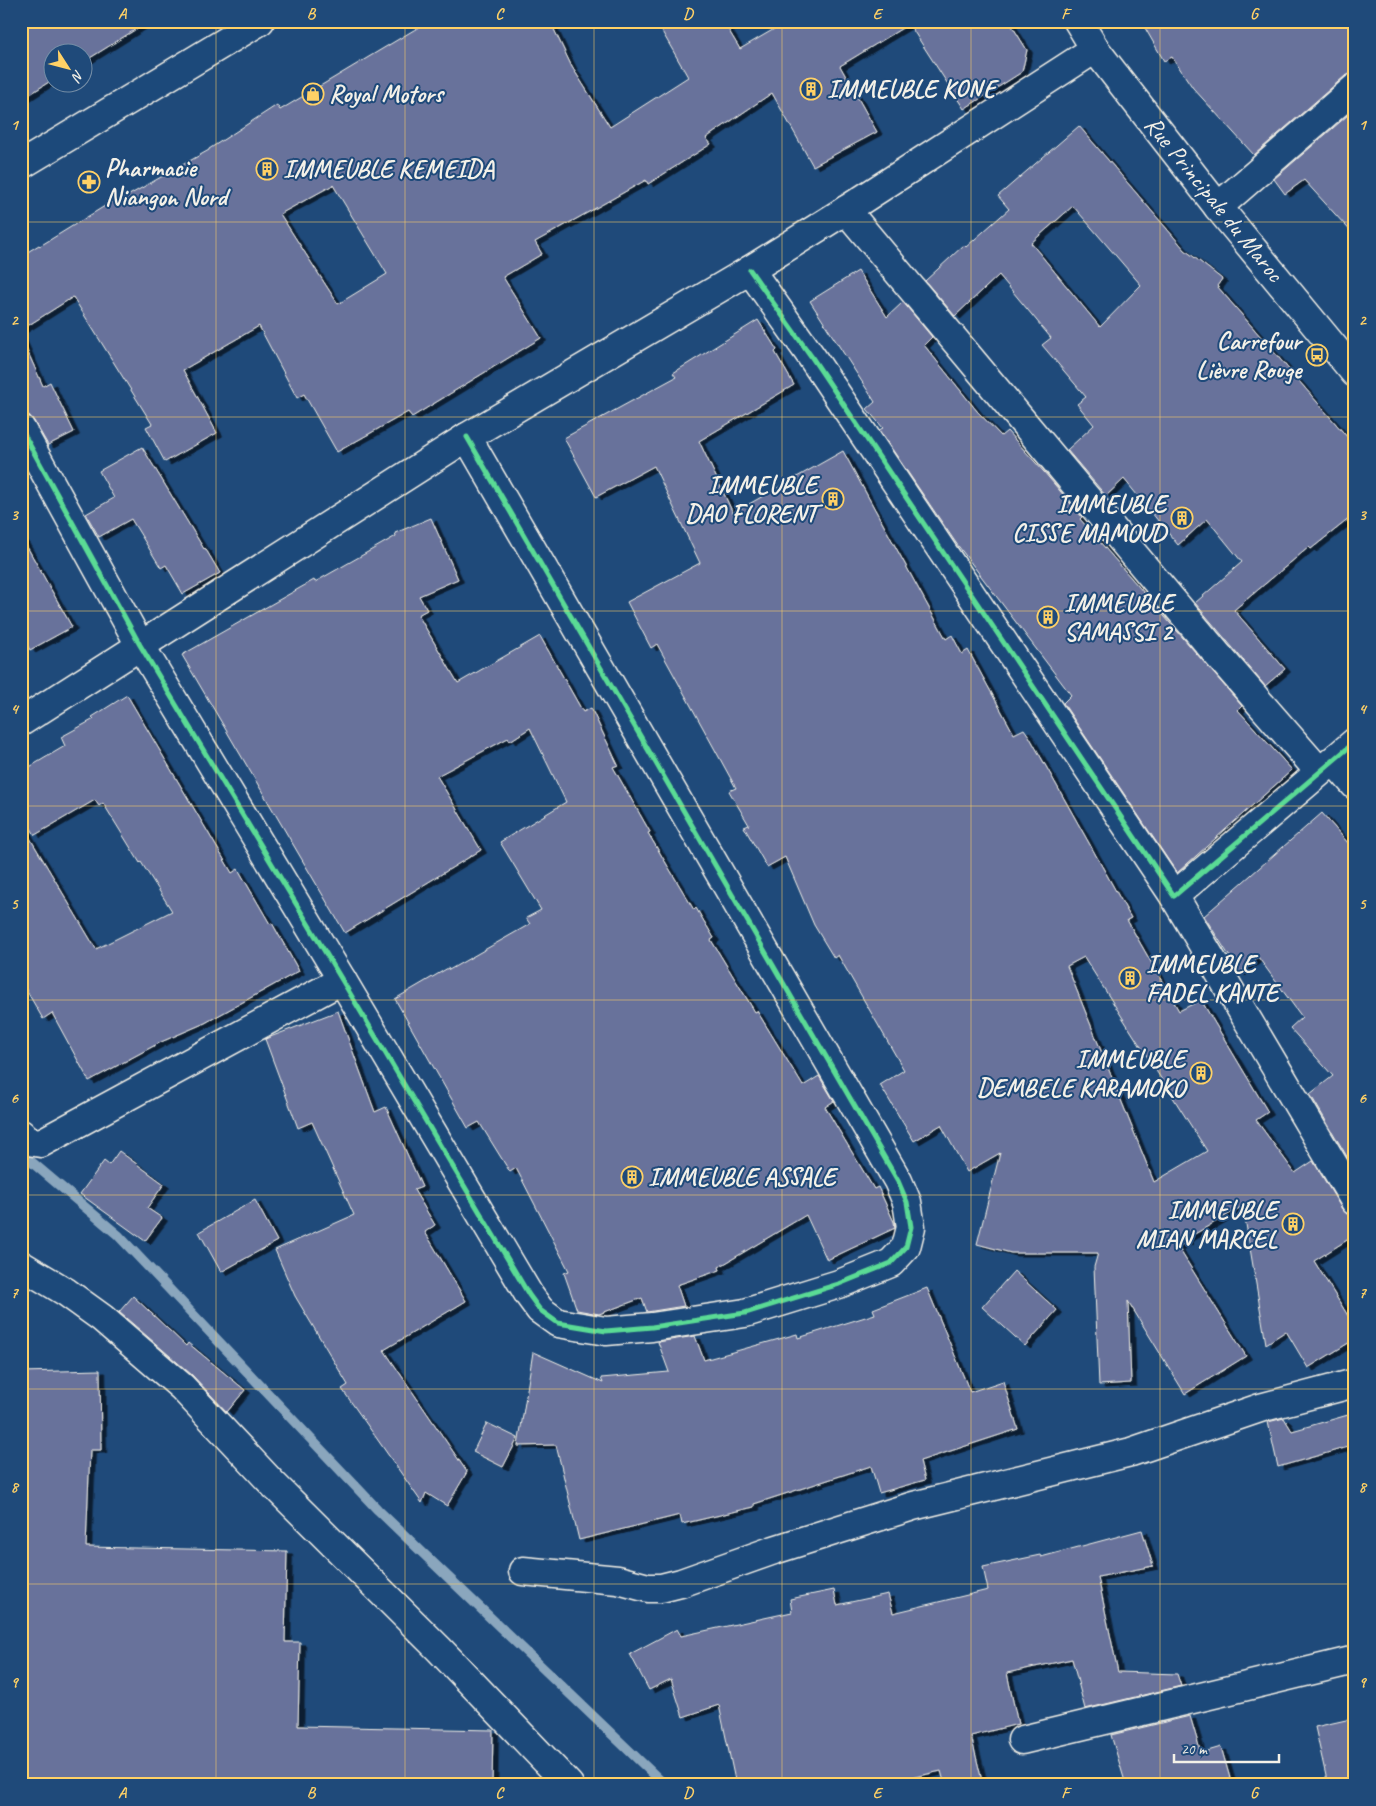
<svg xmlns="http://www.w3.org/2000/svg" width="1376" height="1806" font-family="Caveat,sans-serif">
<style>
.lines{fill:none;stroke-linecap:round;stroke-linejoin:round}
.stream{stroke:#8aa6bd;stroke-width:10}
.building{fill:#68729b;stroke:#f4f1e8;fill-rule:evenodd;filter:url(#shadow)}
.minor-casing{stroke:#f4f1e8;stroke-width:31}
.minor{stroke:#1f4a7a;stroke-width:28}
.cycleway-casing{stroke:#1f4a7a;stroke-width:8}
.cycleway{stroke:#5adb95;stroke-width:5}
.grid{fill:none;stroke:#ffd166;stroke-width:1;stroke-opacity:0.55}
.labels{text-anchor:middle;dominant-baseline:central;stroke-width:4;stroke-linejoin:round;paint-order:stroke}
.poi-label{font-size:25px;font-weight:bold;fill:#f4f1e8;stroke:#1f4a7a;text-anchor:start}
.street-label{font-size:25px;fill:#f4f1e8;stroke:#1f4a7a}
.neatline{fill:none;stroke:#ffd166;stroke-width:2}
.grid-label{font-size:16px;text-anchor:middle;font-weight:bold;fill:#ffd166}
</style>
<defs>
<filter id="shadow"><feDropShadow dx="5.5" dy="3" stdDeviation="0" flood-color="#0009"/></filter>
</defs>
<rect width="100%" height="100%" fill="#1f4a7a"/>
<filter id="ink" filterUnits="userSpaceOnUse"><feTurbulence type="fractalNoise" baseFrequency=".02" numOctaves="2"/><feDisplacementMap in="SourceGraphic" scale="10" xChannelSelector="R" yChannelSelector="G"/><feConvolveMatrix kernelMatrix="1 2 1 2 8 2 1 2 1" color-interpolation-filters="sRGB"/></filter>
<g filter="url(#ink)">
<g class="lines">
<path class="stream" d="M21 1153 118 1235 378 1510 665 1785"/>
</g>
<g class="building">
<path d="M21 21H149L82 63V52H52V80L21 100Z"/>
<path d="M429 21H550L572 67 610 127 688 77 656 21H723L740 49 788 21H1009L1027 50 1022 72 964 109 909 24 840 66 877 132 813 166 772 93 706 138 711 144 648 184 646 180 535 242 542 254 503 277 541 338 412 417 408 412 337 452 304 394 297 398 259 326 183 370 217 433 165 462 146 427 152 424 73 297 21 330V256L39 245 40 246 113 201 115 203 209 150V149L277 105 280 110ZM333 185 387 274 338 304 280 214Z"/>
<path d="M1141 21H1355V73L1345 76 1254 155 1193 88 1172 57 1164 61Z"/>
<path d="M1355 109V236L1304 180 1285 194 1274 179Z"/>
<path d="M1079 126 1185 250 1222 279 1217 286 1355 446V514L1311 549 1309 547 1234 610 1285 669 1265 686 1195 603 1242 562 1207 519 1178 545 1124 479 1106 496 1067 450 1094 425 1077 404 1086 397 1042 345 1051 338 999 275 955 316 925 281 964 245 966 247 1009 209 998 196ZM1073 206 1141 285 1100 327 1031 243Z"/>
<path d="M858 271 887 317 903 302 932 337 924 345 977 411 1001 436 1007 431 1044 472 1082 517 1080 519 1242 706 1238 710 1292 770 1177 873 1063 703 1071 695 956 543 879 430 883 428 867 409 875 402 810 301Z"/>
<path d="M758 320 777 350 775 352 794 385 699 441 733 513 843 451 946 639 952 635 962 654 968 650 1014 734 1024 729 1029 736 1131 918 1127 920 1179 1011 1201 1000 1268 1112 1256 1120 1295 1173 1313 1161 1342 1209 1347 1214 1355 1217V1235L1314 1261 1355 1327V1339L1308 1368 1286 1331 1266 1344 1243 1206 1186 1239 1188 1241 1178 1247 1246 1356 1185 1394 1128 1301 1131 1383 1099 1385 1094 1267 1098 1253H1011L977 1244 1000 1153 967 1172 941 1125 914 1141 880 1085 904 1070 838 955 834 958 814 925 785 857 767 867 744 827 749 825 729 791 736 788 657 644 651 648 627 602 700 563 654 466 596 497 564 438 676 377 673 373ZM1084 957 1207 1151 1154 1182 1067 966Z"/>
<path d="M21 337 43 386 50 382 74 432 48 445 34 421 29 415 21 413Z"/>
<path d="M142 447 204 549 205 548 220 573 183 594 166 565 161 568 131 519 99 537 86 514 114 498 99 471Z"/>
<path d="M431 518 458 579 419 596 427 610 418 615 458 683 540 636 583 712 591 708 618 765 613 767 650 832 648 833 694 910 696 908 714 938 711 940 755 1012 757 1011 803 1086 819 1076 834 1101 825 1107 874 1189 878 1187 894 1222 895 1228 827 1260 806 1215 719 1267 720 1270 677 1285 684 1306 647 1312 642 1298 599 1314 577 1310 564 1273 569 1271 516 1168 510 1172 479 1122 468 1128 395 999 448 968 449 970 530 924 526 918 541 910 500 842 566 802 530 728 510 741 508 738 437 776 481 850 345 933 182 655 314 580 315 582 396 536 395 533Z"/>
<path d="M21 536 72 627 30 650 21 634Z"/>
<path d="M127 695 232 873 238 869 270 924 272 923 299 971 205 1023 161 1042 89 1081 52 1013 43 1019 21 981V823L96 949 172 911 141 862 140 863 103 803 99 806 95 800 35 835 21 812V772L65 746 61 737 94 719 92 717Z"/>
<path d="M1322 813 1355 851V1170L1310 1094 1333 1076 1290 1028 1302 1017 1258 957 1240 973 1204 916Z"/>
<path d="M338 1011 375 1112 386 1107 422 1187 414 1190 435 1225 425 1232 466 1301 384 1350 467 1472 447 1506 426 1493 422 1503 342 1389 348 1385 295 1296 275 1250 354 1215 312 1122 298 1128 265 1039Z"/>
<path d="M119 1151 164 1184 147 1208 162 1218 145 1241 80 1194 104 1161 109 1165Z"/>
<path d="M255 1200 277 1241 221 1272 199 1232Z"/>
<path d="M1014 1271 1057 1310 1025 1346 982 1307Z"/>
<path d="M927 1288 970 1392 1003 1381 1018 1429 920 1461 925 1480 879 1493 871 1466 754 1504V1507L682 1524 680 1515 579 1540 556 1445 518 1446 533 1352 603 1383 601 1378 669 1372 658 1342 695 1336 704 1360 797 1334 798 1338 875 1314 873 1309Z"/>
<path d="M133 1296 186 1346 188 1343 245 1390 227 1412 192 1375 119 1312Z"/>
<path d="M100 1370 101 1450H90L86 1547 287 1551 285 1642H300L298 1726 493 1730 492 1785H21V1372Z"/>
<path d="M1355 1413V1445L1278 1467 1268 1422 1284 1418 1292 1431Z"/>
<path d="M487 1423 518 1438 503 1467 473 1452Z"/>
<path d="M1142 1530 1153 1566 1098 1577 1118 1672 1177 1674 1181 1686 1085 1709 1072 1659 1007 1673 1018 1724 971 1736 983 1785H945L941 1771 880 1785H736L719 1705 683 1717 671 1679 649 1690 630 1654 677 1629 681 1636 792 1612 790 1599 834 1590 837 1605 888 1594 893 1613 988 1590 983 1567 1040 1555 1041 1557Z"/>
<path d="M1190 1716 1201 1753 1221 1747 1232 1785H1126L1111 1735Z"/>
<path d="M1355 1718V1785H1328L1315 1727Z"/>
</g>
<g class="lines">
<g class="minor-casing">
<g id="minor">
<path d="M1078 21 1095 49 1218 207 1355 373"/>
<path d="M21 165 260 21"/>
<path d="M1218 207 1355 88"/>
<path d="M846 210 1217 654 1319 771"/>
<path d="M750 270 811 356 1174 896 1355 742"/>
<path d="M21 429 140 645 342 980 529 1295 540 1310 558 1323 606 1331 652 1327 745 1313 839 1284 891 1263 906 1247 911 1227 907 1202 898 1181 467 437"/>
<path d="M21 722 467 437 750 270 846 210 1095 49"/>
<path d="M1334 761 1355 785"/>
<path d="M1174 896 1355 1201"/>
<path d="M21 1134 28 1141 41 1143 342 980"/>
<path d="M21 1265 66 1292 102 1318 182 1387 274 1485 439 1649 569 1785"/>
<path d="M523 1571 618 1580 648 1588H661L681 1583 774 1550 913 1506 1131 1452 1260 1408 1355 1383"/>
<path d="M1022 1740 1355 1660"/>
</g>
</g>
<use href="#minor" class="minor"/>
<g class="cycleway-casing">
<g id="cycleway">
<path d="M750 270 811 356 1174 896 1355 742"/>
<path d="M21 429 140 645 342 980 529 1295 540 1310 558 1323 606 1331 652 1327 745 1313 839 1284 891 1263 906 1247 911 1227 907 1202 898 1181 467 437"/>
</g>
</g>
<use href="#cycleway" class="cycleway"/>
</g>
</g>
<path class="grid" d="M216 21V1785M405 21V1785M594 21V1785M782 21V1785M971 21V1785M1160 21V1785M21 222H1355M21 417H1355M21 611H1355M21 806H1355M21 1000H1355M21 1195H1355M21 1389H1355M21 1584H1355"/>
<defs>
<g id="building-ring" transform="scale(1.125)"><circle r="9.5" fill="#1f4a7a" stroke="#ffd166" stroke-width="1.5"/><path d="M-4-6H4V6H1V3H-1V6H-4ZM-2.5-4.3h1.7v1.8h-1.7ZM.8-4.3h1.7v1.8H.8ZM-2.5-1h1.7V.8h-1.7ZM.8-1h1.7V.8H.8Z" fill="#ffd166"/></g>
<g id="shop-ring" transform="scale(1.125)"><circle r="9.5" fill="#1f4a7a" stroke="#ffd166" stroke-width="1.5"/><path d="M-5-2.5h2.3a2.7 3.5 0 0 1 5.4 0H5L5.5 6h-11ZM-1.5-2.5h3a1.5 2.3 0 0 0-3 0Z" fill="#ffd166"/></g>
<g id="pharmacy-ring" transform="scale(1.125)"><circle r="9.5" fill="#1f4a7a" stroke="#ffd166" stroke-width="1.5"/><path d="M-2-6h4v4h4v4h-4v4h-4v-4h-4v-4h4Z" fill="#ffd166"/></g>
<g id="bus-ring" transform="scale(1.125)"><circle r="9.5" fill="#1f4a7a" stroke="#ffd166" stroke-width="1.5"/><path d="M-5-6H5V4H4V6H2V4H-2V6H-4V4H-5ZM-3.5-4V0h7V-4ZM-3.5 1.2v1.5H-2V1.2ZM2 1.2v1.5H3.5V1.2Z" fill="#ffd166"/></g>
</defs>
<g fill-rule="evenodd">
<use href="#building-ring" x="811" y="89"/>
<use href="#shop-ring" x="313" y="94"/>
<use href="#building-ring" x="267" y="169"/>
<use href="#pharmacy-ring" x="89" y="182"/>
<use href="#bus-ring" x="1317" y="355"/>
<use href="#building-ring" x="833" y="499"/>
<use href="#building-ring" x="1182" y="518"/>
<use href="#building-ring" x="1048" y="617"/>
<use href="#building-ring" x="1130" y="978"/>
<use href="#building-ring" x="1201" y="1073"/>
<use href="#building-ring" x="632" y="1177"/>
<use href="#building-ring" x="1293" y="1224"/>
</g>
<g class="labels">
<g class="poi-label">
<text x="827" y="89">IMMEUBLE KONE</text>
<text x="329" y="94">Royal Motors</text>
<text x="105" y="168">Pharmacie<tspan x="105" dy="29">Niangon Nord</tspan></text>
<text x="283" y="169">IMMEUBLE KEMEIDA</text>
<text x="1301" y="341" text-anchor="end">Carrefour<tspan x="1301" dy="29">Lièvre Rouge</tspan></text>
<text x="817" y="485" text-anchor="end">IMMEUBLE<tspan x="817" dy="29">DAO FLORENT</tspan></text>
<text x="1166" y="504" text-anchor="end">IMMEUBLE<tspan x="1166" dy="29">CISSE MAMOUD</tspan></text>
<text x="1064" y="603">IMMEUBLE<tspan x="1064" dy="29">SAMASSI 2</tspan></text>
<text x="1146" y="964">IMMEUBLE<tspan x="1146" dy="29">FADEL KANTE</tspan></text>
<text x="1185" y="1059" text-anchor="end">IMMEUBLE<tspan x="1185" dy="29">DEMBELE KARAMOKO</tspan></text>
<text x="648" y="1177">IMMEUBLE ASSALE</text>
<text x="1277" y="1210" text-anchor="end">IMMEUBLE<tspan x="1277" dy="29">MIAN MARCEL</tspan></text>
</g>
<g class="street-label">
<text transform="translate(1214 199) rotate(51)">Rue Principale du Maroc</text>
</g>
</g>
<rect width="1376" height="1806" fill="none" stroke="#1f4a7a" stroke-width="55"/>
<g transform="translate(68 68) rotate(126)"><circle r="24" fill="#1f4a7a" stroke="#748da6"/>
<path d="M0-4L9 19L0 12L-9 19Z" fill="#ffd166"/>
<text y="-8" font-size="14" font-weight="bold" text-anchor="middle" fill="#f4f1e8">N</text>
</g>
<path d="M1174 1754v8h105v-8" fill="none" stroke="#f4f1e8" stroke-width="2.5"/>
<text x="1181" y="1754" font-size="15" fill="#f4f1e8" stroke="#1f4a7a" stroke-width="4" paint-order="stroke">20 m</text>
<rect x="28" y="28" width="1320" height="1750" class="neatline"/>
<g class="grid-label">
<text x="122" y="19">A</text>
<text x="311" y="19">B</text>
<text x="499" y="19">C</text>
<text x="688" y="19">D</text>
<text x="877" y="19">E</text>
<text x="1065" y="19">F</text>
<text x="1254" y="19">G</text>
<text x="14" y="130">1</text>
<text x="1362" y="130">1</text>
<text x="14" y="325">2</text>
<text x="1362" y="325">2</text>
<text x="14" y="520">3</text>
<text x="1362" y="520">3</text>
<text x="14" y="714">4</text>
<text x="1362" y="714">4</text>
<text x="14" y="909">5</text>
<text x="1362" y="909">5</text>
<text x="14" y="1103">6</text>
<text x="1362" y="1103">6</text>
<text x="14" y="1298">7</text>
<text x="1362" y="1298">7</text>
<text x="14" y="1492">8</text>
<text x="1362" y="1492">8</text>
<text x="14" y="1687">9</text>
<text x="1362" y="1687">9</text>
<text x="122" y="1798">A</text>
<text x="311" y="1798">B</text>
<text x="499" y="1798">C</text>
<text x="688" y="1798">D</text>
<text x="877" y="1798">E</text>
<text x="1065" y="1798">F</text>
<text x="1254" y="1798">G</text>
</g>
</svg>
